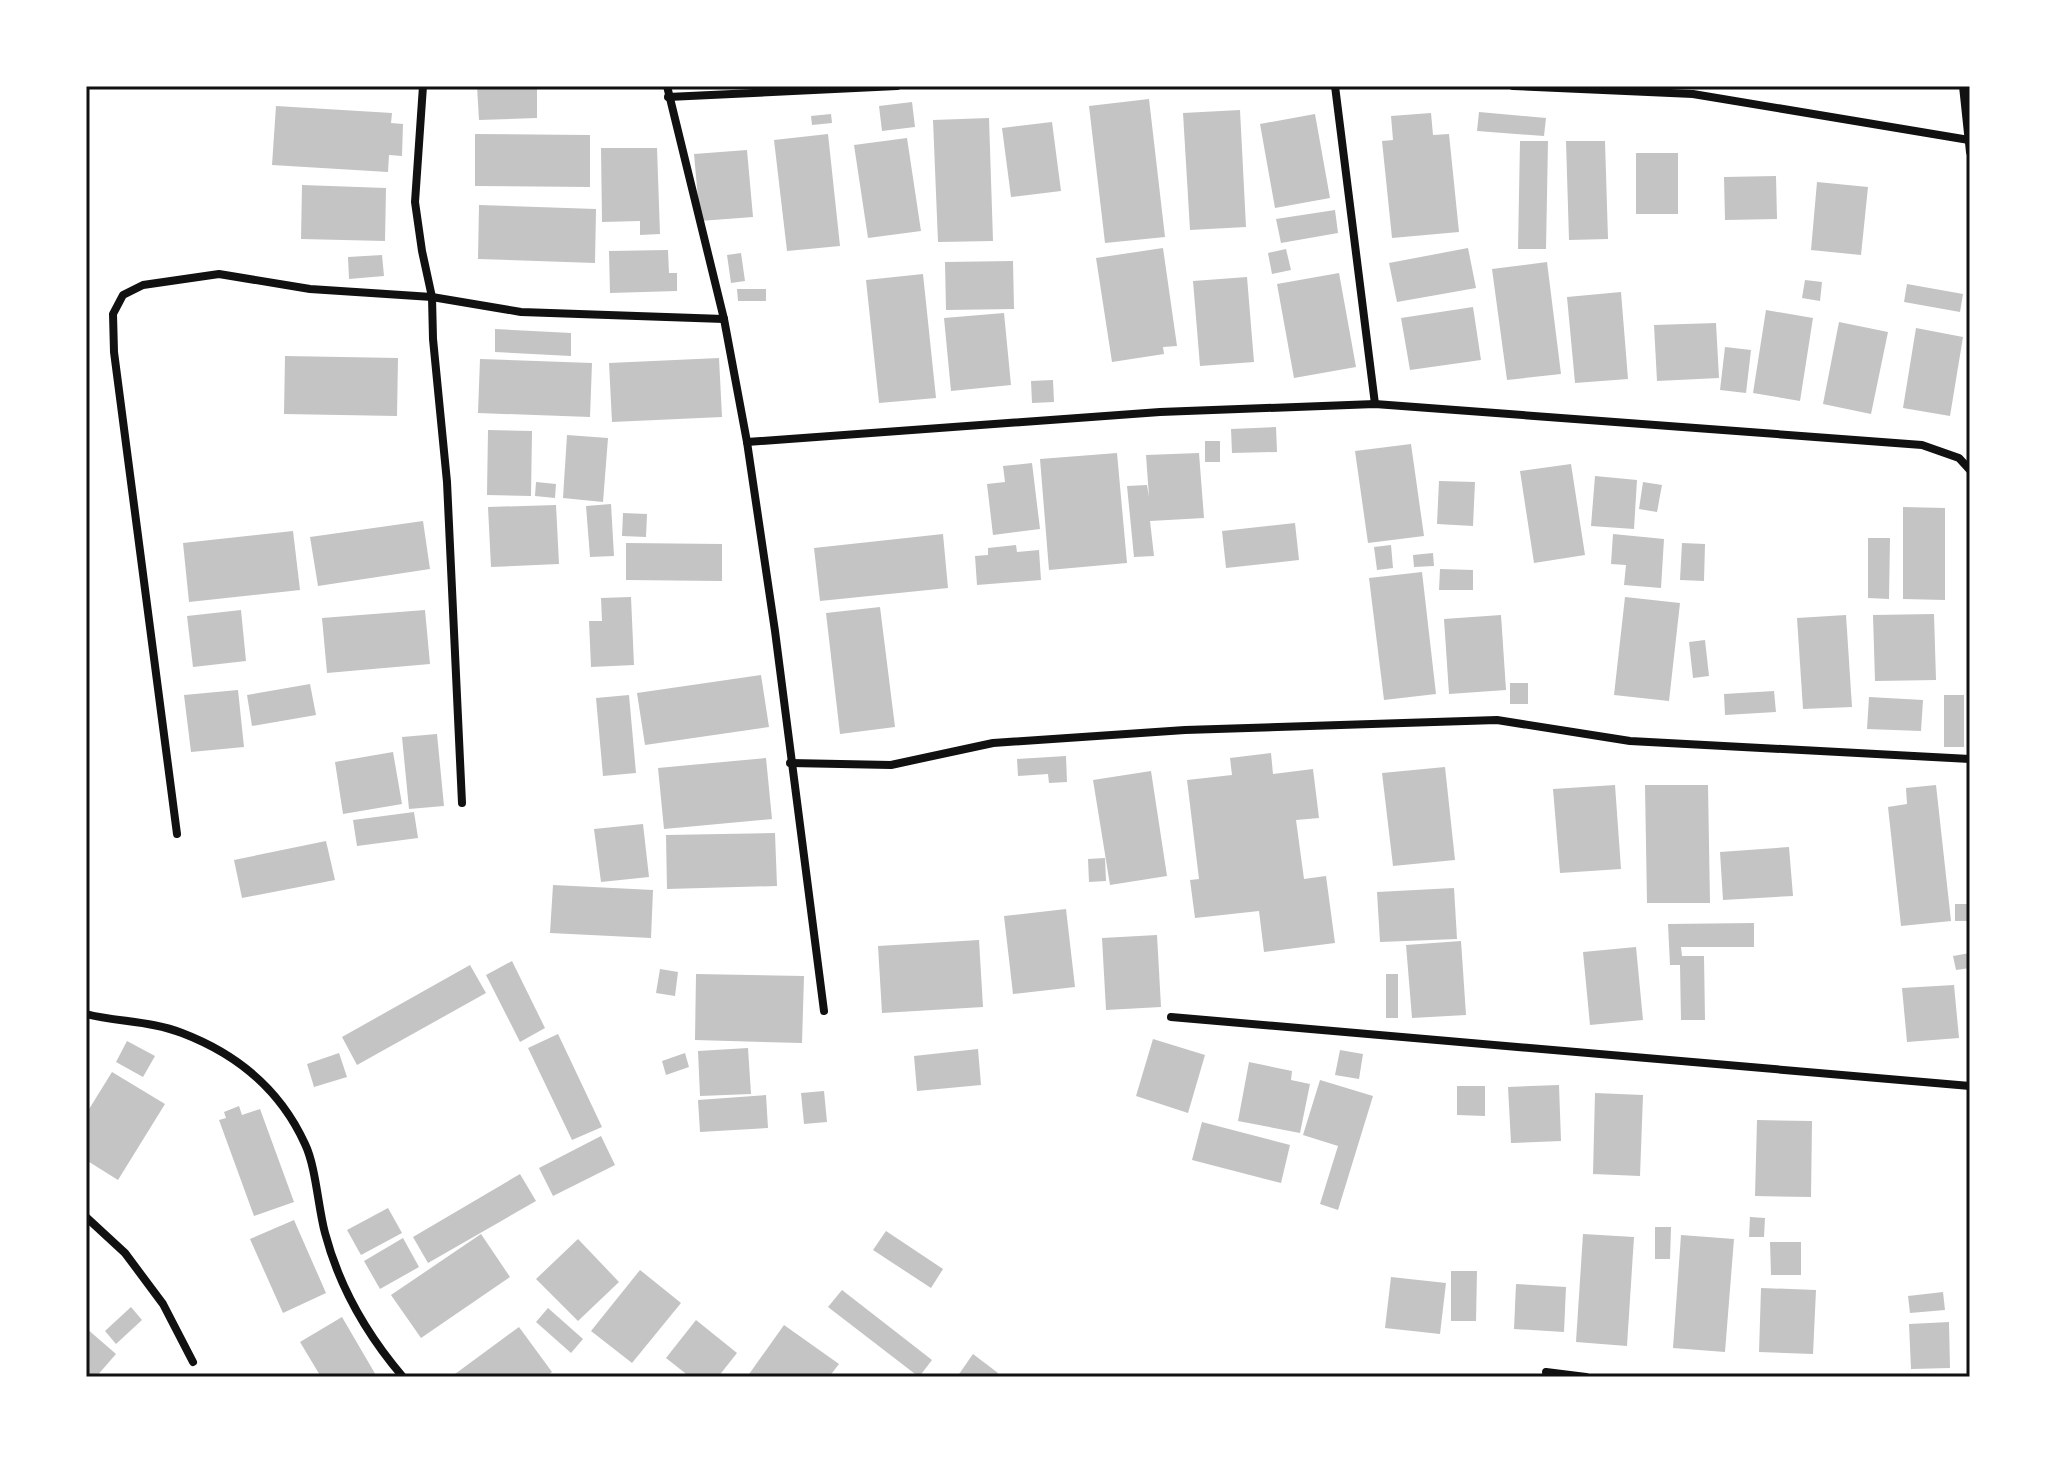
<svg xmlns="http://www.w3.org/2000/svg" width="2056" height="1463" font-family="Bitter,serif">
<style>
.building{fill:#c4c4c4}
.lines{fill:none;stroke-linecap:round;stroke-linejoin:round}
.minor{stroke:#111;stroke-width:8}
.neatline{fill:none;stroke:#111;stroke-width:3}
</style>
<rect width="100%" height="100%" fill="#fff"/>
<g class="building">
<path d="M477 86H537V118L479 120Z"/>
<path d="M1149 99 1165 237 1105 243 1089 106Z"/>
<path d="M912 102 915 127 882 131 879 106Z"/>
<path d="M276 106 392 113 391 123 403 124 402 156 389 155 388 172 272 165Z"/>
<path d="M1240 110 1246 227 1190 230 1183 113Z"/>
<path d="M1479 112 1546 118 1544 136 1477 131Z"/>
<path d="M1431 113 1433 135 1449 134 1459 232 1392 238 1382 141 1393 140 1391 116Z"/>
<path d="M831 114 832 123 812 125 811 116Z"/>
<path d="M1315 114 1330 198 1275 208 1260 124Z"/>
<path d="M989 118 993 241 938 242 933 120Z"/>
<path d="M1052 122 1061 191 1011 197 1002 128Z"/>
<path d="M475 134 590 135V187L475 186Z"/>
<path d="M828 134 840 246 787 251 774 140Z"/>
<path d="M907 138 921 231 868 238 854 145Z"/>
<path d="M1520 141H1548L1546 249H1518Z"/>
<path d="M1566 141H1605L1608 239 1569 240Z"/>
<path d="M601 148H657L660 234 640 235V221L602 222Z"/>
<path d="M747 150 753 217 700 221 694 154Z"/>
<rect x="1636" y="153" width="42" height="61"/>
<path d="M1776 176 1777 219 1725 220 1724 177Z"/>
<path d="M1817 182 1868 187 1861 255 1811 250Z"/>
<path d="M302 185 386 188 385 241 301 239Z"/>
<path d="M479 205 596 209 595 263 478 259Z"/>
<path d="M1335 210 1338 233 1281 243 1276 219Z"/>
<path d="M1163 248 1177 346 1163 347 1164 354 1112 362 1096 258Z"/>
<path d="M1468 248 1476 288 1397 302 1389 263Z"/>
<path d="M1286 249 1291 270 1272 274 1268 253Z"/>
<path d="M668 250 669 273H677V291L610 293 609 251Z"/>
<path d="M741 253 745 281 731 283 727 255Z"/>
<path d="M382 255 384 276 349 279 348 257Z"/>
<path d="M1013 261 1014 309 946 310 945 262Z"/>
<path d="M1547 262 1561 374 1507 380 1492 269Z"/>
<path d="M1339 273 1356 367 1294 378 1277 284Z"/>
<path d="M923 274 936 398 879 403 866 280Z"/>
<path d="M1247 277 1254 362 1200 366 1193 281Z"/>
<path d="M1805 280 1822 282 1820 301 1802 298Z"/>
<path d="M1907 284 1963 294 1960 312 1904 302Z"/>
<path d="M737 289H766V301H738Z"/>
<path d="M1621 292 1628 379 1575 383 1567 297Z"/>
<path d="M1473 307 1481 360 1410 370 1401 318Z"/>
<path d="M1766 310 1813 318 1800 401 1753 393Z"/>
<path d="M1004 313 1011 385 951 391 944 318Z"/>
<path d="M1839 322 1888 332 1871 414 1823 404Z"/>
<path d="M1716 323 1719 378 1657 381 1654 325Z"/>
<path d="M1916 328 1963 337 1950 416 1903 408Z"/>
<path d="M495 329 571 333V356L495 352Z"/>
<path d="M1725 347 1751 350 1746 393 1720 390Z"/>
<path d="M285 356 398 358 397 416 284 414Z"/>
<path d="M719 358 722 417 612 422 609 363Z"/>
<path d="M480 359 592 363 590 417 478 413Z"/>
<path d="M1053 380 1054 402 1032 403 1031 381Z"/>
<path d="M1276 427 1277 452 1232 453 1231 429Z"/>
<path d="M488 430 532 431 531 496 487 495Z"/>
<path d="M567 435 608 438 603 502 563 498Z"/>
<rect x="1205" y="441" width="15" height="21"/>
<path d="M1411 444 1424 536 1368 543 1355 451Z"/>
<path d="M1117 453 1127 563 1049 570 1040 459Z"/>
<path d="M1199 453 1204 518 1150 521 1154 556 1134 557 1127 486 1147 485 1149 497 1146 455Z"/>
<path d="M1032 463 1040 529 993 535 987 484 1005 482 1003 466Z"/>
<path d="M1571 464 1585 555 1534 563 1520 471Z"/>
<path d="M1595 476 1637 480 1634 529 1591 526Z"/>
<path d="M1439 481 1475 482 1473 526 1437 524Z"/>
<path d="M536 482 556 484 555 498 535 496Z"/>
<path d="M1643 482 1662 485 1657 512 1639 509Z"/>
<path d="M611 504 614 556 590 557 586 506Z"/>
<path d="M556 505 559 564 491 567 488 507Z"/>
<path d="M1903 507 1945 508V600L1903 599Z"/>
<path d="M623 513 647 514 646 537 622 536Z"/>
<path d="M423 521 430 569 318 586 310 537Z"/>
<path d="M1295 523 1299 560 1226 568 1222 531Z"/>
<path d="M293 531 300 590 189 602 183 543Z"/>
<path d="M943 534 948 588 820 601 814 548Z"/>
<path d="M1613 534 1664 539 1661 588 1624 585 1626 565 1611 564Z"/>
<path d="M1868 538H1890L1889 599 1868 598Z"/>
<path d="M626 543 722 544V581L626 580Z"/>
<path d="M1682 543 1705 544 1704 581 1680 580Z"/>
<path d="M1016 545 1017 552 1039 550 1041 580 977 585 975 556 988 555V548Z"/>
<path d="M1391 545 1393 568 1377 570 1374 547Z"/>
<path d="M1433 553 1434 566 1414 567 1413 555Z"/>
<path d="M1440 569 1473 570V590H1439Z"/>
<path d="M1422 572 1436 694 1384 700 1369 578Z"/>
<path d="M631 597 634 665 591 667 589 621H602L601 598Z"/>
<path d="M1625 597 1680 603 1669 701 1614 695Z"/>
<path d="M880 607 895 727 840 734 826 613Z"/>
<path d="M241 610 246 661 193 667 187 616Z"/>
<path d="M425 610 430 664 327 673 322 618Z"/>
<path d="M1934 614 1936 680 1875 681 1873 615Z"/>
<path d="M1501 615 1506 690 1449 694 1444 619Z"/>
<path d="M1846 615 1852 707 1803 709 1797 618Z"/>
<path d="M1705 640 1709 676 1693 678 1689 642Z"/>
<path d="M761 675 769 727 645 745 637 693Z"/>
<rect x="1510" y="683" width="18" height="21"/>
<path d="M310 684 316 715 252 726 247 695Z"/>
<path d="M238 690 244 747 191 752 184 695Z"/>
<path d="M1774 691 1776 712 1725 715 1724 694Z"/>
<path d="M629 695 636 773 603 776 596 698Z"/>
<rect x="1944" y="695" width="20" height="52"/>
<path d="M1869 697 1923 700 1921 731 1867 729Z"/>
<path d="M437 734 444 806 409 809 402 737Z"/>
<path d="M393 752 402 804 343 814 335 762Z"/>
<path d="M1271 753 1273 774 1313 769 1319 818 1296 820 1304 879 1326 876 1335 943 1264 952 1259 911 1195 918 1190 880 1199 879 1187 780 1232 775 1230 758Z"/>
<path d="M1066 756 1067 782 1049 783 1048 774 1018 776 1017 759Z"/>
<path d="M766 758 772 819 664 829 658 768Z"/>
<path d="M1445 767 1455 860 1393 866 1382 773Z"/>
<path d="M1151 771 1167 876 1110 885 1093 780Z"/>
<path d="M1615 785 1621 869 1560 873 1553 789Z"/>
<path d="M1645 785H1708L1710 903H1647Z"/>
<path d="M1936 785 1951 921 1901 926 1888 807 1907 804 1906 788Z"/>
<path d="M414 812 418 838 357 846 353 820Z"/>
<path d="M643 824 649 877 601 882 594 829Z"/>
<path d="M775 833 777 886 667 889 666 835Z"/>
<path d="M326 841 335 880 242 898 234 860Z"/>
<path d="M1789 847 1793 896 1723 900 1720 852Z"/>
<path d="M1105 858 1106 881 1089 882 1088 859Z"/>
<path d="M553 885 653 890 651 938 550 933Z"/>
<path d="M1454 888 1457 939 1380 942 1377 892Z"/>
<rect x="1955" y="904" width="15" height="17"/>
<path d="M1066 909 1075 987 1013 994 1004 916Z"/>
<path d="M1754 923V947H1681L1682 956H1704L1705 1020H1681L1680 965H1670L1668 924Z"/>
<path d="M1157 935 1161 1007 1106 1010 1102 938Z"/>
<path d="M979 940 983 1007 882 1013 878 946Z"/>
<path d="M1461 941 1466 1015 1412 1018 1406 945Z"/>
<path d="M1636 947 1643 1020 1590 1025 1583 952Z"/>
<path d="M1970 953V968L1956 970 1953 956Z"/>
<path d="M512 961 545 1028 520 1042 486 975Z"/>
<path d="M470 965 486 993 357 1065 342 1037Z"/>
<path d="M660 969 678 972 675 996 656 993Z"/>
<path d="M696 974 804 976 802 1043 695 1040Z"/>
<rect x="1386" y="974" width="12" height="44"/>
<path d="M1954 985 1959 1038 1907 1042 1902 988Z"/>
<path d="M558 1034 602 1127 572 1140 528 1048Z"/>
<path d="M1153 1039 1205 1055 1188 1113 1136 1096Z"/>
<path d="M127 1041 155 1056 143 1077 116 1062Z"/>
<path d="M748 1048 751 1094 700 1096 698 1051Z"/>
<path d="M978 1049 981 1085 917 1091 914 1056Z"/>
<path d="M1340 1050 1363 1054 1359 1079 1335 1075Z"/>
<path d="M339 1053 347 1077 314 1087 307 1064Z"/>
<path d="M685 1053 689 1067 666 1075 662 1061Z"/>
<path d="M1249 1062 1292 1071 1291 1080 1310 1084 1300 1133 1238 1121Z"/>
<path d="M112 1072 165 1104 118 1180 86 1160V1114Z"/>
<path d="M1320 1080 1373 1096 1338 1210 1320 1204 1338 1146 1303 1135Z"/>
<path d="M1559 1085 1561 1141 1511 1143 1508 1087Z"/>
<path d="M1457 1086H1485V1116L1457 1115Z"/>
<path d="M824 1091 827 1122 804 1124 801 1093Z"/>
<path d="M1595 1093 1643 1095 1640 1176 1593 1174Z"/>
<path d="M766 1095 768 1128 700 1132 698 1100Z"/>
<path d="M239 1106 242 1115 260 1109 294 1202 254 1216 219 1120 226 1118 224 1112Z"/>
<path d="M1757 1120 1812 1121 1811 1197 1755 1196Z"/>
<path d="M1202 1122 1290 1145 1281 1183 1192 1160Z"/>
<path d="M601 1136 615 1165 553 1196 539 1168Z"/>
<path d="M520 1174 536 1201 428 1263 413 1237Z"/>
<path d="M388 1208 402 1233 361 1255 347 1230Z"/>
<path d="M1750 1217 1765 1218 1764 1237H1749Z"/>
<path d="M294 1220 326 1293 283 1313 250 1239Z"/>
<path d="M1655 1227H1671L1670 1259H1655Z"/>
<path d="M886 1231 943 1269 931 1288 873 1250Z"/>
<path d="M481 1234 510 1277 421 1338 391 1295Z"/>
<path d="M1583 1234 1634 1237 1627 1346 1576 1342Z"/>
<path d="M1681 1235 1734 1239 1725 1352 1673 1348Z"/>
<path d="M403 1238 419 1267 380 1289 364 1261Z"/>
<path d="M578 1239 619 1282 578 1321 536 1279Z"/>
<path d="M1770 1242H1801V1275H1771Z"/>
<path d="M640 1270 681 1303 632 1363 591 1331Z"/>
<path d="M1451 1271H1477L1476 1321H1451Z"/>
<path d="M1391 1277 1446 1283 1440 1334 1385 1328Z"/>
<path d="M1516 1284 1566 1287 1564 1332 1514 1329Z"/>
<path d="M1761 1288 1816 1290 1813 1354 1759 1352Z"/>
<path d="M842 1290 932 1360 919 1377 828 1307Z"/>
<path d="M1943 1292 1945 1310 1910 1313 1908 1296Z"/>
<path d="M131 1307 142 1320 116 1344 105 1331Z"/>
<path d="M548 1308 583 1339 571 1353 536 1322Z"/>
<path d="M342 1317 377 1377H321L300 1342Z"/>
<path d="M696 1320 737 1353 718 1377H690L666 1358Z"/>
<path d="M1949 1322 1950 1368 1911 1369 1909 1324Z"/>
<path d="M784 1325 839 1364 829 1377H747Z"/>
<path d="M519 1327 552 1372 546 1377H457L455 1374Z"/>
<path d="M86 1328 116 1354 96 1377H86Z"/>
<path d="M973 1354 998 1373 995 1377H957Z"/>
</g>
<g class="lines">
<g class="minor">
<path d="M423 86 415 202 422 251 432 297 433 339 447 482 462 803"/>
<path d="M667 86 724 319 747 442 775 631 824 1011"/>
<path d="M1335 86 1375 404"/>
<path d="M1513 86 1693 94 1969 140"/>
<path d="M1963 86 1970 152"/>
<path d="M668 97 897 86"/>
<path d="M747 442 1160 412 1375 404 1922 445 1959 458 1970 470"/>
<path d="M790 763 891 765 993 743 1185 730 1497 720 1630 741 1970 759"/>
<path d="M177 834 114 352 113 314 123 295 143 285 219 274 310 289 432 297 521 312 724 319"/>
<path d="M86 1014C117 1022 152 1021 182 1033 237 1054 280 1089 305 1144 316 1167 318 1207 325 1233 339 1286 368 1336 403 1377"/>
<path d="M1171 1017 1970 1086"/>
<path d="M86 1217 125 1253 163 1304 193 1362"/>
<path d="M1546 1372 1586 1377"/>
</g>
</g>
<rect width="2056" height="1463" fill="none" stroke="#ffffff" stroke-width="176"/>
<rect x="88" y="88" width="1880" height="1287" class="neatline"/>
</svg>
